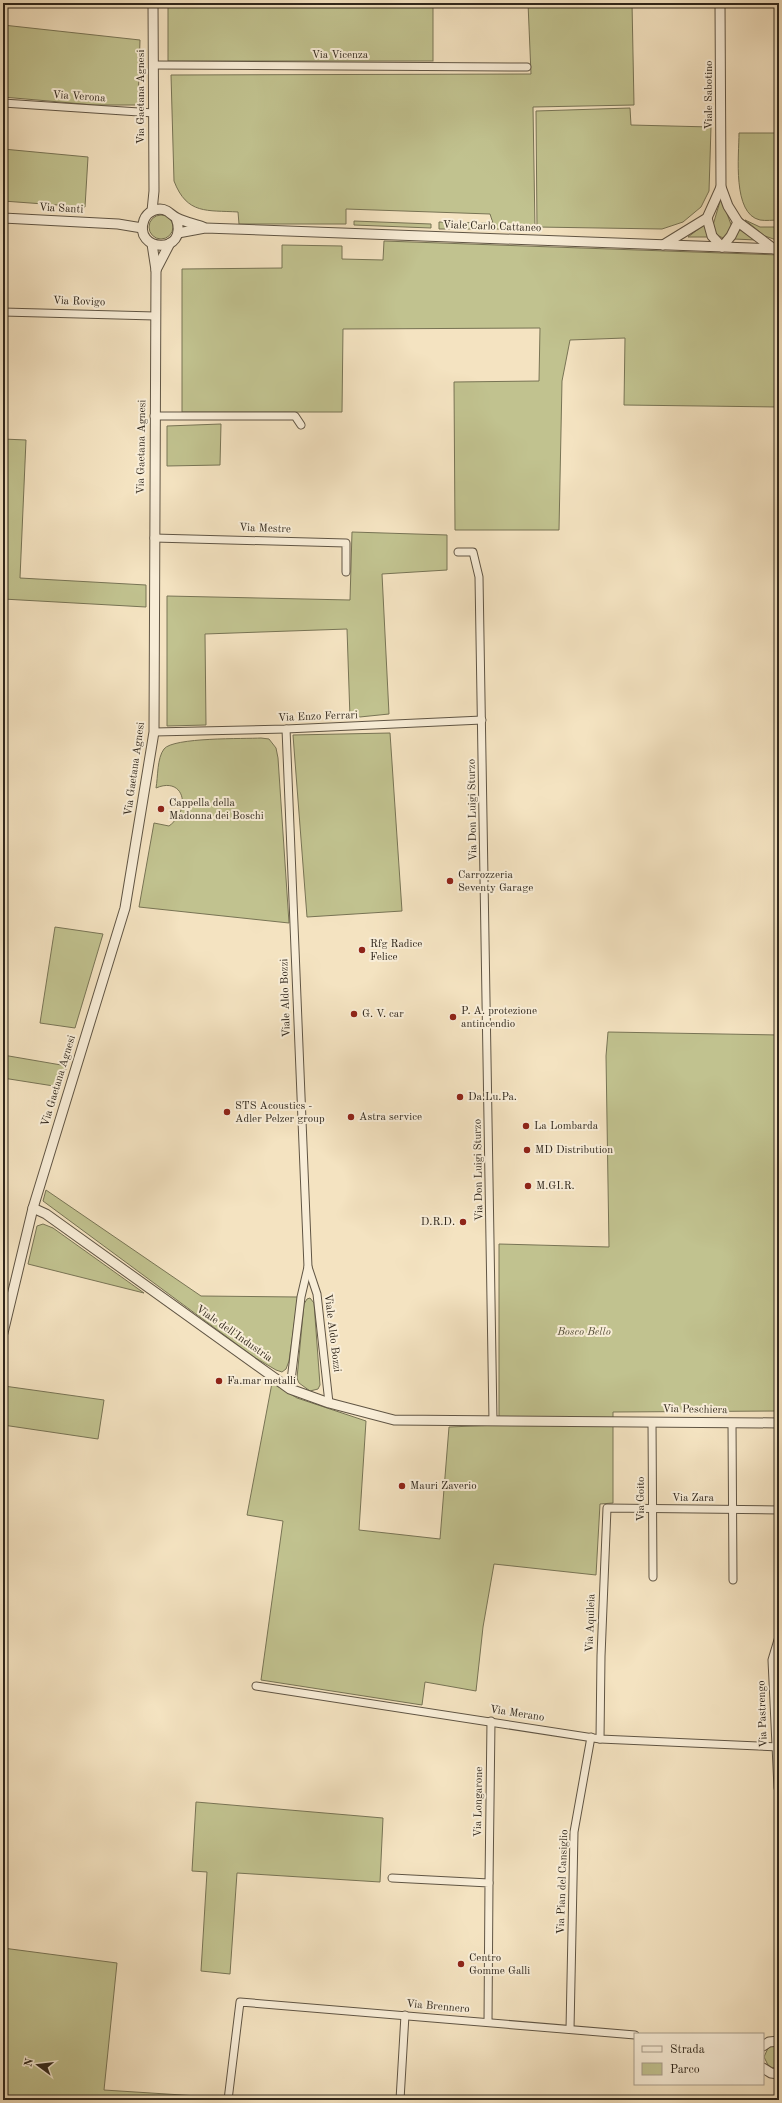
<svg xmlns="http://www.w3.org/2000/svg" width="782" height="2103" font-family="'Old Standard TT',serif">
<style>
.green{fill:#c1c28f;stroke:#787455}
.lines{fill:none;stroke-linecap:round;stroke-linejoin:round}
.minor-casing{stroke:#605544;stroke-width:9}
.tertiary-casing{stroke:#605544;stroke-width:11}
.minor{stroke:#f8edd7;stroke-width:7}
.tertiary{stroke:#f8edd7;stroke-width:9}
.poi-dot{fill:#8f2418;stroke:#f8edd7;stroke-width:1.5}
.labels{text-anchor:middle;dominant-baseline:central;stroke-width:4;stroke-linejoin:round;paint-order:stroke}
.street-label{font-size:11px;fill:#2f261b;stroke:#f8edd7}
.poi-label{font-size:11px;fill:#2f261b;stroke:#f8edd7;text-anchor:start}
.park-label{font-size:11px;font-style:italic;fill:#544d38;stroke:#f8edd7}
</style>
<rect width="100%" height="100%" fill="#f4e3c1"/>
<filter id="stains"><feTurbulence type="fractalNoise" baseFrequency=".005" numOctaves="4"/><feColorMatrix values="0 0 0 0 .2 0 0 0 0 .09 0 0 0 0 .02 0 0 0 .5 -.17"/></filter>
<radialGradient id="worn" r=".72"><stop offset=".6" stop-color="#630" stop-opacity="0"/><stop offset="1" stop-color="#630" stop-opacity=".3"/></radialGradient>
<g class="green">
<rect x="168" y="3" width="265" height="58"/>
<path d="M528 3H632L634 105 533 107 535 229H439V222L493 223 490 214 346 209V224H239L238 212C207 210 187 215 174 181L171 75 531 74Z"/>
<path d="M3 25 140 40 138 105H94L3 97Z"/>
<path d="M630 108 631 125 711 127 709 191 701 207 683 222 662 229 537 227 536 111Z"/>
<path d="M739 133H779V220C773 220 766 221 760 220 732 214 739 155 739 133Z"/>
<path d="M3 149 88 157 85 207 3 201Z"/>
<path d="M721 198 732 227 725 237 723 238 715 234 713 225Z"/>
<circle cx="161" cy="227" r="12"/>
<path d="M745 220 760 227H779V241L765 236Z"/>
<path d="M354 221 431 224V228L354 225Z"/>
<path d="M705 224 708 237H688Z"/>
<path d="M741 227 756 240 734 239Z"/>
<path d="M384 241 779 255V407L624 405 625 338 570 340 562 381 559 530H455L454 382 539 381 540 328 343 329 342 412H182V269L282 268V245L342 246V259L383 260Z"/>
<path d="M221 424 220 465 167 466V426Z"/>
<path d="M3 439 26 440 20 578 146 585V607L3 599Z"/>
<path d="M352 532 447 535V570L382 574 389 714 350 718 347 629 205 634 206 725 167 726V596L350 600Z"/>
<path d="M390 733 402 911 307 917 293 735Z"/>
<path d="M261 738 269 739 276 748 278 758 289 923 139 907 154 823 169 826C192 809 184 776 156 788 158 777 157 758 164 749 173 737 245 739 261 738Z"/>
<path d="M55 927 103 934 75 1028 40 1023Z"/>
<path d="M608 1032 779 1035V1411L613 1412V1503L600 1504 596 1575 494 1564 483 1627 476 1691 425 1682 422 1705 261 1680 283 1521 247 1515 272 1383 297 1398 366 1421 359 1530 440 1539 449 1427 499 1425V1244L609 1247 606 1056Z"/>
<path d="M3 1055 67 1066 60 1087 3 1078Z"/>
<path d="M46 1190 201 1296 298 1297 289 1361 286 1369 282 1372 276 1370 254 1357 43 1201Z"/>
<path d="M43 1224 53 1228 144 1293 28 1264 37 1226Z"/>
<path d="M310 1298 314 1303 320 1385 318 1389 310 1391 299 1383 297 1378 304 1304 307 1299Z"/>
<path d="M4 1386 104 1400 98 1439 3 1425Z"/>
<path d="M196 1802 383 1818 380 1882 237 1873 230 1974 201 1971 207 1872 192 1871Z"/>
<path d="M3 1948 117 1963 104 2090 229 2098 228 2100H3Z"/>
<path d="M772 2046H779V2067L772 2068 768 2065 764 2057 768 2048Z"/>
</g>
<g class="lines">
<g class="minor-casing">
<g id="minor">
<path d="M777 3 779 4"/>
<path d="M153 65 527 67"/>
<path d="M3 103 154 113"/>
<path d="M3 312 155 316"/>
<path d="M154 416H295L301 425"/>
<path d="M154 538 346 543V572"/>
<path d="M458 552H473L479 577 493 1421"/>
<path d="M286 729 308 1267 301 1297 290 1389"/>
<path d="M154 732 286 729 482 720"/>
<path d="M308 1267 317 1294 329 1403"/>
<path d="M652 1422 653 1577"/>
<path d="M732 1423 733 1580"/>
<path d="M256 1686 600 1739 779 1747"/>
<path d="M600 1739 601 1656 607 1508 779 1510"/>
<path d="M392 1878 489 1883 488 2022"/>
<path d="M489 1883 491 1721"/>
<path d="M570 2029 574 1832 591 1737"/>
<path d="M228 2100 240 2002 635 2035"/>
<path d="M400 2100 405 2015"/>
</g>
</g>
<g class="tertiary-casing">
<g id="tertiary">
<path d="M720 3 721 187 728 206 738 222 774 249"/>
<path d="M152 211 154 191 153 3"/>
<path d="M3 218 118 224 142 228"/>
<path d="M176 218C190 256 132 252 144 220 147 212 158 206 167 211 170 213 173 216 177 218 185 222 195 224 203 227"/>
<path d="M707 218 712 236 722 247"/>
<path d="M178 233 205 228 779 249"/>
<path d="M663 245 707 218 721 187"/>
<path d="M722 247 731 236 738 222"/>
<path d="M156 270 170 243"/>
<path d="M33 1208 46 1214 290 1389 329 1403 394 1420 779 1423"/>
<path d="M3 1333 33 1208 125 908 154 732 156 270 152 244"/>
<path d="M779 1640 773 1660 779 1788"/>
<path d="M763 2046 769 2042 779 2041"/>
<path d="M763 2068 771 2073 779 2074"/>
</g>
</g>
<use href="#minor" class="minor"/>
<use href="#tertiary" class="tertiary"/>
</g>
<g class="poi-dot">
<circle cx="161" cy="809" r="4"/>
<circle cx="450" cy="881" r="4"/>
<circle cx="362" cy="950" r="4"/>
<circle cx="354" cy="1014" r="4"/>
<circle cx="453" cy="1017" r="4"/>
<circle cx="460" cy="1097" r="4"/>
<circle cx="227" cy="1112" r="4"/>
<circle cx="351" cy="1117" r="4"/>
<circle cx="526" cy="1126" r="4"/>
<circle cx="527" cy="1150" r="4"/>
<circle cx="528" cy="1186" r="4"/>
<circle cx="463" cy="1222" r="4"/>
<circle cx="219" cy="1381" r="4"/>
<circle cx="402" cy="1486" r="4"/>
<circle cx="461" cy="1964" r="4"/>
</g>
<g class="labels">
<g class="street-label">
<text x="340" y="55">Via Vicenza</text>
<text transform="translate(709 95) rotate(-90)">Viale Sabotino</text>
<text transform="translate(79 97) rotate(4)">Via Verona</text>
<text transform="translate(141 97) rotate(-90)">Via Gaetana Agnesi</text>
<text transform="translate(61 209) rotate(3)">Via Santi</text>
<text transform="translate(492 227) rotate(2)">Viale Carlo Cattaneo</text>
<text transform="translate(79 302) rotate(2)">Via Rovigo</text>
<text transform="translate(142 447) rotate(-89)">Via Gaetana Agnesi</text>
<text transform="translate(265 529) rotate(2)">Via Mestre</text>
<text transform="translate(318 717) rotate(-2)">Via Enzo Ferrari</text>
<text transform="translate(135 769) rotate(-82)">Via Gaetana Agnesi</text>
<text transform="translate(473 810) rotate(-91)">Via Don Luigi Sturzo</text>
<text transform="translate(286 998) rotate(-92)">Viale Aldo Bozzi</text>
<text transform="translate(59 1081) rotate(-73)">Via Gaetana Agnesi</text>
<text transform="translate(479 1170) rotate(-91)">Via Don Luigi Sturzo</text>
<text transform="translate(332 1333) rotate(83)">Viale Aldo Bozzi</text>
<text transform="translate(234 1334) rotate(35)">Viale dell'Industria</text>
<text transform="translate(695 1410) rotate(1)">Via Peschiera</text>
<text x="693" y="1498">Via Zara</text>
<text transform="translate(641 1499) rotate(-90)">Via Goito</text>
<text transform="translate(591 1623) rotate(-88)">Via Aquileia</text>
<text transform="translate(517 1714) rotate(9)">Via Merano</text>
<text transform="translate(763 1714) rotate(-92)">Via Pastrengo</text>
<text transform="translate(479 1802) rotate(-89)">Via Longarone</text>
<text transform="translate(563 1882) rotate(-88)">Via Pian del Cansiglio</text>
<text transform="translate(438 2007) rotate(5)">Via Brennero</text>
</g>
<g class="poi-label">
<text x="169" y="803">Cappella della<tspan x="169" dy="13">Madonna dei Boschi</tspan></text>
<text x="458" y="875">Carrozzeria<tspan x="458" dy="13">Seventy Garage</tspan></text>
<text x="370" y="944">Rfg Radice<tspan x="370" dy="13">Felice</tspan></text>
<text x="461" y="1011">P. A. protezione<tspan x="461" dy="13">antincendio</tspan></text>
<text x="362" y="1014">G. V. car</text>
<text x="468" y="1097">Da.Lu.Pa.</text>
<text x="235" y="1106">STS Acoustics -<tspan x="235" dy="13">Adler Pelzer group</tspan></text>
<text x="359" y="1117">Astra service</text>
<text x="534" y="1126">La Lombarda</text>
<text x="535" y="1150">MD Distribution</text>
<text x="536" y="1186">M.GI.R.</text>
<text x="455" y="1222" text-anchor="end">D.R.D.</text>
<text x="227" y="1381">Fa.mar metalli</text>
<text x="410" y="1486">Mauri Zaverio</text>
<text x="469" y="1958">Centro<tspan x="469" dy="13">Gomme Galli</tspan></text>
</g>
<g class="park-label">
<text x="584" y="1332">Bosco Bello</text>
</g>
</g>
<rect width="782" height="2103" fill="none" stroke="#f4e3c1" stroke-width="16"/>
<rect x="4" y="4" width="774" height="2095" fill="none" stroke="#2f261b" stroke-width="2"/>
<rect x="8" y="8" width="766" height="2087" fill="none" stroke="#2f261b"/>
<rect x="634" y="2033" width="130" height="52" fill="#f8edd7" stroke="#a89d8c"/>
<rect x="642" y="2046" width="20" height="6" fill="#f8edd7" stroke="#a89d8c"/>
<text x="670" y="2053" font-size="12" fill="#2f261b">Strada</text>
<rect x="642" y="2063" width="20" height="12" fill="#c1c28f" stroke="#a89d8c"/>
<text x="670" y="2073" font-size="12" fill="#2f261b">Parco</text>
<g transform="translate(38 2065) rotate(285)" stroke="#f8edd7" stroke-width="3" paint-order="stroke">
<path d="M0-3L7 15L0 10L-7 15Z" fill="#2f261b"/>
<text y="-6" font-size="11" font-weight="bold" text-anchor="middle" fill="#2f261b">N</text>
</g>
<rect width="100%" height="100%" filter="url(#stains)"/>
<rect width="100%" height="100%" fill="url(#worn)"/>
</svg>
